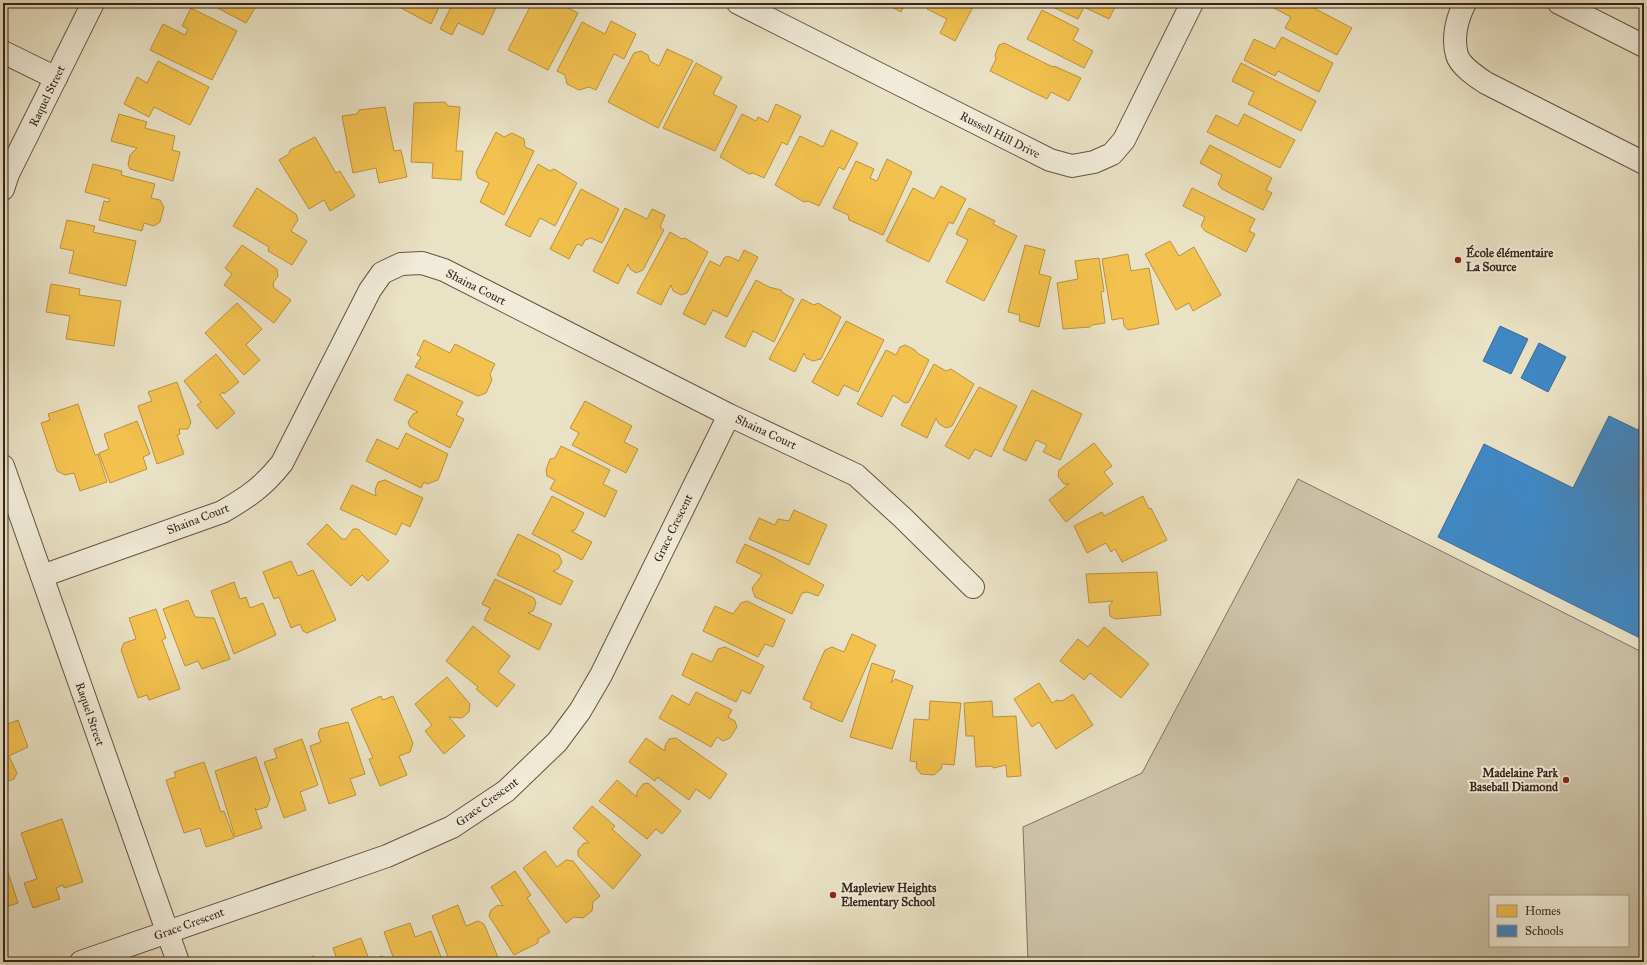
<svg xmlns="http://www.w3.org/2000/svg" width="1647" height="965" font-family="'IM FELL Great Primer',serif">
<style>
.green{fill:#ccc2a8;stroke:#827262;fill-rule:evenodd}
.homes{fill:#f2c14e;stroke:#ba923f}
.schools{fill:#3f88c5;stroke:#3d6a92}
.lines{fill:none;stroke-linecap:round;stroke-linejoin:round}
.minor-casing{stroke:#645346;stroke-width:24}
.minor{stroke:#f1ecd9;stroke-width:22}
.poi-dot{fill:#8f2418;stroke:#f1ecd9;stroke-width:1.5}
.labels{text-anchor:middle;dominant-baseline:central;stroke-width:4;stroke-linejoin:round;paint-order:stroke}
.street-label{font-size:12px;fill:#38231c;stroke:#f1ecd9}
.poi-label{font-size:12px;font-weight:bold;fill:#38231c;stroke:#f1ecd9;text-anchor:start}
</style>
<rect width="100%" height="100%" fill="#eae2c5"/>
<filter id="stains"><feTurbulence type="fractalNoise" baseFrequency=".005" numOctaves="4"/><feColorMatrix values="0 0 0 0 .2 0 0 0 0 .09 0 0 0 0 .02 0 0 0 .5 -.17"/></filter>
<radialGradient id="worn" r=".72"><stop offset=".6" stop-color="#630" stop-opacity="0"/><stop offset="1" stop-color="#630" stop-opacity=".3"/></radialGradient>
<path class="green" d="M1298 479 1644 653V962H1028L1023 827 1142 773ZM1490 896H1628V946H1490Z"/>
<g class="homes">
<path d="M208 3H258L246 23Z"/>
<path d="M403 3H441L431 24 401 8Z"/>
<path d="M453 3H498L483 35 458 23 452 35 440 29Z"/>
<path d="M532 3H547L552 6 554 3H558L578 13 548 70 508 50Z"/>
<path d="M884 3H905L901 12Z"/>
<path d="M930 3H975L955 41 940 33 947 19 927 9Z"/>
<path d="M1044 3H1117L1109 19 1084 7 1078 19Z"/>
<path d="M1271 3H1311L1310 6 1352 28 1337 55 1285 28 1291 17 1270 6Z"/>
<path d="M191 8 237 31 212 80 150 50 163 24 185 35 188 29 182 26Z"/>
<path d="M1042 10 1079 29 1073 40 1093 51 1084 68 1027 39Z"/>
<path d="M611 21 636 34 624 59 614 54 596 90 589 87 579 90 567 84 565 75 557 71 582 22 605 34Z"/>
<path d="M1282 37 1333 63 1319 92 1278 71 1275 76 1244 60 1254 39 1275 49Z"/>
<path d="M1004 43 1053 67 1054 66 1081 78 1069 101 1051 92 1047 99 990 71 996 59 995 55 999 45Z"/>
<path d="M667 49 693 61 658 128 608 102 634 53 641 51 648 55 650 61 659 66Z"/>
<path d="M158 61 209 87 190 125 154 107 149 117 124 104 137 77 147 83Z"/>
<path d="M696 63 722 77 713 94 737 106 715 151 663 128Z"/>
<path d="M1241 63 1316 101 1301 131 1248 104 1254 92 1232 81Z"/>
<path d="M445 102 448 106 460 107 456 151H463L461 180 432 178 433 163 411 162 414 103Z"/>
<path d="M776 104 801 116 787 145 782 142 764 178 753 173 749 174 720 157 742 114 756 121 758 117 768 122Z"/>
<path d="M385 107 394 151 401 150 407 177 379 183 376 168 353 173 342 116 357 114 359 110Z"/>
<path d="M119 114 147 122 145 128 175 136 172 150 180 152 173 181 130 169 128 165 130 155 137 148 111 141Z"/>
<path d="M1244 114 1295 140 1280 168 1207 132 1216 115 1238 126Z"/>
<path d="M831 130 858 143 844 170 839 167 819 206 808 201 804 202 775 185 800 136 823 147Z"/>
<path d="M496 132 504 137 512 133 524 139 525 147 534 151 504 215 480 202 489 183 478 178 476 172Z"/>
<path d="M315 137 336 173 340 171 355 196 330 211 324 200 309 209 279 160 289 154 290 150Z"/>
<path d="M1210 145 1272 178 1266 190 1272 193 1263 210 1222 189 1218 184 1222 175 1200 163Z"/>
<path d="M887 159 912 172 883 235 849 220 848 215 833 208 856 161 874 169 870 178 877 181Z"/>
<path d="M93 164 122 171 121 175 155 184 151 198 160 200 164 207 160 222 154 226 144 223 142 231 99 220 104 201 109 202 110 199 85 192Z"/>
<path d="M538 164 550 171 554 169 577 183 555 226 540 218 530 237 505 225Z"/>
<path d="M941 186 966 199 953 224 949 222 929 262 886 241 913 188 934 199Z"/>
<path d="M257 188 296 214 298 220 291 231 307 241 292 265 268 251 269 247 233 226Z"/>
<path d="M1192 188 1255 219 1249 231 1255 234 1246 252 1205 231 1201 226 1205 217 1183 206Z"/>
<path d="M581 189 619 209 602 243 591 238 585 240 582 246 577 244 569 259 550 249Z"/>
<path d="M625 208 647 219 652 209 665 215 660 227 664 230 643 270 636 273 630 269 628 264 618 284 593 271Z"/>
<path d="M969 208 995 221 993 224 1017 236 984 301 946 282 968 240 956 234Z"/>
<path d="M67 220 95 226 93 232 136 241 126 286 69 273 74 251 60 248Z"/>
<path d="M670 232 682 239 685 238 708 252 687 293 681 295 673 291 671 285 661 305 637 293Z"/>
<path d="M1170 241 1179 256 1194 247 1221 295 1193 311 1189 303 1176 310 1145 254Z"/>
<path d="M242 245 277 269 278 276 273 283 274 288 291 300 274 323 224 285 232 274 225 268Z"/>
<path d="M1025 245 1045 250 1039 274 1051 277 1039 327 1019 321 1020 315 1008 312Z"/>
<path d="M744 250 758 257 727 317 713 310 705 325 683 314 710 261 720 266 724 258 728 256 739 261Z"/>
<path d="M1128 254 1131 271 1149 268 1159 324 1128 330 1124 326 1123 318 1112 320 1102 259Z"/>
<path d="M1099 258 1104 291 1101 292 1105 323 1092 325 1090 327 1063 329 1057 283 1078 279 1075 261Z"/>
<path d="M756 280 769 287 781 290 783 293 794 299 774 342 753 331 745 347 725 337Z"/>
<path d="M51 284 80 289 79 295 121 301 114 346 66 339 70 316 46 312Z"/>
<path d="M802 299 814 305 818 303 841 317 821 359 813 361 806 358 804 353 795 372 769 359Z"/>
<path d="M237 303 262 329 246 345 260 360 244 375 205 333Z"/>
<path d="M846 321 884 340 858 392 844 385 838 396 812 382Z"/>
<path d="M424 340 450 353 455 344 495 364 490 374 492 380 486 393 478 396 415 367 421 357 417 355Z"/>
<path d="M905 345 915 350 917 353 929 360 909 402 905 403 893 395 882 417 857 404 886 350 896 355 900 347Z"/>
<path d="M216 354 239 382 224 394 223 392 220 395 235 413 217 429 197 405 201 402 184 381Z"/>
<path d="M934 364 946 371 951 369 974 384 952 426 946 428 939 424 936 418 927 438 901 425Z"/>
<path d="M407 374 463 402 456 415 464 419 450 448 410 427 408 422 413 414 418 412 394 400Z"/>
<path d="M177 382 191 422 188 429H179L180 434 177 435 184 454 157 464 138 406 152 401 148 392Z"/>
<path d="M979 387 1017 406 991 457 975 449 969 459 945 446Z"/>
<path d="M1032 390 1082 414 1060 460 1043 452 1047 445 1036 440 1026 461 1003 450Z"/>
<path d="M585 401 632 426 624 442 638 449 626 473 572 445 579 433 570 428Z"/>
<path d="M78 404 95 455 98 454 107 482 80 491 74 473 65 475 57 471 41 423 50 420 48 414Z"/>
<path d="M137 421 150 454 143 457 147 469 110 483 99 453 109 449 104 434Z"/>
<path d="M406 433 448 454 438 480 427 484 424 482 421 488 366 461 377 439 398 449Z"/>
<path d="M1094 443 1112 466 1104 472 1113 484 1066 522 1049 500 1069 484H1064L1058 476 1059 470Z"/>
<path d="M561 446 610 470 603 484 617 491 605 517 550 489 555 480 547 476 546 470 550 459 555 458Z"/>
<path d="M385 480 423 498 410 527 402 523 396 535 340 509 352 485 376 496 375 490 378 482Z"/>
<path d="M552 496 584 513 575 530 571 531 592 542 582 560 532 534Z"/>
<path d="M1143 496 1149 509 1151 508 1167 540 1122 562 1115 549 1111 552 1106 543 1087 553 1074 526 1102 512 1104 516Z"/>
<path d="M794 510 827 525 809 565 749 539 759 518 775 525 778 519 789 521Z"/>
<path d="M327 524 342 539H346L353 529H358L389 561 368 581 362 575 351 586 307 544Z"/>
<path d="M518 534 559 555 562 562 558 569 553 571 573 581 561 605 497 575Z"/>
<path d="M745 544 773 557 824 585 818 596 807 592 802 593 792 614 755 597 752 588 762 575 736 562Z"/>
<path d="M291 561 298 576 313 570 336 620 307 633 303 631 300 624 291 628 279 597 274 599 263 572Z"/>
<path d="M1157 572 1161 615 1115 619 1110 616 1109 606 1113 601 1089 603 1086 574Z"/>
<path d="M495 579 534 598 536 603 533 611 528 613 552 624 539 650 484 620 490 608 482 604Z"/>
<path d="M234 582 240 599 246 597 250 608 263 603 276 635 234 654 211 591Z"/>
<path d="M188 600 195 617 214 618 230 659 202 669 198 661 185 666 163 609Z"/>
<path d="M747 601 785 620 773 647 765 644 758 657 703 631 715 606 733 614 741 603Z"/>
<path d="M156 609 166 638 162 640 180 689 149 700 147 695 138 698 121 650 124 643 136 639 129 618Z"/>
<path d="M473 626 510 656 498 672 515 685 497 707 476 689 478 687 446 661Z"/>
<path d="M1104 627 1149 664 1121 698 1090 673 1084 680 1060 661 1078 639 1088 647Z"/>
<path d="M852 634 876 645 842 722 810 708 812 703 803 699 825 650 832 647 844 652Z"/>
<path d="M725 647 764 666 750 694 742 690 736 702 682 675 692 653 712 662 718 649Z"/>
<path d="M872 663 895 671 891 683 895 679 913 686 892 749 850 737Z"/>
<path d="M447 677 470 704 469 712 462 718 449 717 465 736 444 754 425 731 432 725 415 704Z"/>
<path d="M1039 683 1052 703 1057 700 1062 701 1073 694 1093 725 1056 749 1039 722 1032 727 1014 699Z"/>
<path d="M696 692 732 710 728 717 735 721 737 727 730 738 723 741 717 737 711 747 659 718 672 695 689 705Z"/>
<path d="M381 696 383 700 393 696 413 743 410 752 399 756 407 775 380 786 369 759 373 758 351 709Z"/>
<path d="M930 701 961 703 954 765 942 764 941 769 934 775 921 774 916 768 917 762 910 761 914 719 929 720Z"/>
<path d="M992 701 993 717 1016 716 1021 776 1007 777 1006 765 994 768 991 766 976 767 974 736H966L964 703Z"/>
<path d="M18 720 28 747 9 756 17 773 14 779 3 783V726Z"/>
<path d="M348 722 365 774 350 779 356 795 329 804 310 746 321 742 318 734 320 729Z"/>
<path d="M646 738 665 751V746L669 739 676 738 727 774 710 799 696 789 689 800 657 777 655 781 629 762Z"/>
<path d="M302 739 318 785 300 792 306 810 284 818 264 762 277 758 274 749Z"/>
<path d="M256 757 270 799 267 807 257 810 255 808 262 828 235 837 215 771Z"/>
<path d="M204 762 221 812 224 811 234 838 206 847 200 828 184 833 166 780 176 777 174 772Z"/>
<path d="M617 780 637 797V792L643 784 648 783 681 811 662 834 656 829 647 839 599 801Z"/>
<path d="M592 806 615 826 612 829 641 855 613 889 578 856V850L584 843H589L573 828Z"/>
<path d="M62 819 83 882 64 888 63 885 56 888 60 899 33 908 24 883 37 879 21 833Z"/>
<path d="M545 851 557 867 566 860 573 861 600 896 593 902 592 911 583 918 574 917 566 923 523 868Z"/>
<path d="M3 857 18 903 3 908Z"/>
<path d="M515 871 531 895 527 898 550 932 538 939V943L514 955 489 916 491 910 498 905 503 906 491 887Z"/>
<path d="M458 905 466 926 478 921 484 924 500 962H450L432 916Z"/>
<path d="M410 923 415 937 431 931 443 962H395L384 932Z"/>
<path d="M361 938 370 962H338L333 948Z"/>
<path d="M314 956 316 962H299Z"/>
<path d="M382 956 385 958 387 962H371L372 960Z"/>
</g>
<g class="schools">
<path d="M1500 326 1528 339 1511 374 1483 361Z"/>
<path d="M1539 343 1566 357 1548 392 1521 378Z"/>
<path d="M1609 416 1638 430 1644 418V640L1438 537 1484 444 1573 488Z"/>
</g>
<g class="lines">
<g class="minor-casing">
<g id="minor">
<path d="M738 3 1050 160 1072 166 1094 162 1112 154 1124 140 1192 3"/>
<path d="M1465 3C1457 18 1452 38 1457 55 1460 66 1477 77 1486 83L1644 163"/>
<path d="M1559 3 1644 46"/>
<path d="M3 52 56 78"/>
<path d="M3 189 8 174 93 3"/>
<path d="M3 466 178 962"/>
<path d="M42 576 222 512C248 497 263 487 282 463L370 290 382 273 401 264 422 263 444 270 729 415 856 475 903 518 973 587"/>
<path d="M81 962 387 856 452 827 506 791 557 742 580 711 601 675 729 415"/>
</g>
</g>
<use href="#minor" class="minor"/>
</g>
<g class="poi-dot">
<circle cx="1458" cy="260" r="4"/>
<circle cx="1566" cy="780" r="4"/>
<circle cx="833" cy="895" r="4"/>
</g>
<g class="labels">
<g class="street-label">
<text transform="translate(47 96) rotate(-64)">Raquel Street</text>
<text transform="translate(1000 135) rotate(27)">Russell Hill Drive</text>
<text transform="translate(476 287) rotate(27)">Shaina Court</text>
<text transform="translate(766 432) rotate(25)">Shaina Court</text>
<text transform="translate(198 519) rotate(-21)">Shaina Court</text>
<text transform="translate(673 528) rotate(-64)">Grace Crescent</text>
<text transform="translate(90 714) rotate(71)">Raquel Street</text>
<text transform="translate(487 802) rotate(-36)">Grace Crescent</text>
<text transform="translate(189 924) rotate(-20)">Grace Crescent</text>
</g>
<g class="poi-label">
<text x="1466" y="253">École élémentaire<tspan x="1466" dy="14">La Source</tspan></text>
<text x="1558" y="773" text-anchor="end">Madelaine Park<tspan x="1558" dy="14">Baseball Diamond</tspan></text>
<text x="841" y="888">Mapleview Heights<tspan x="841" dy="14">Elementary School</tspan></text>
</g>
</g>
<rect width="1647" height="965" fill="none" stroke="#eae2c5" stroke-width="16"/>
<rect x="4" y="4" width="1639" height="957" fill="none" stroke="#38231c" stroke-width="2"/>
<rect x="8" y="8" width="1631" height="949" fill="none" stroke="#38231c"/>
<rect x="1489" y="895" width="140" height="52" fill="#f1ecd9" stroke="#a79c8d"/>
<rect x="1497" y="905" width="20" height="12" fill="#f2c14e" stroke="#a79c8d"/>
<text x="1525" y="915" font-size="12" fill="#38231c">Homes</text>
<rect x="1497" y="925" width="20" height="12" fill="#3f88c5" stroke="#a79c8d"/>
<text x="1525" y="935" font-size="12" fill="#38231c">Schools</text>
<rect width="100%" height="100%" filter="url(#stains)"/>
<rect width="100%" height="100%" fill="url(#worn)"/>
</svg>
